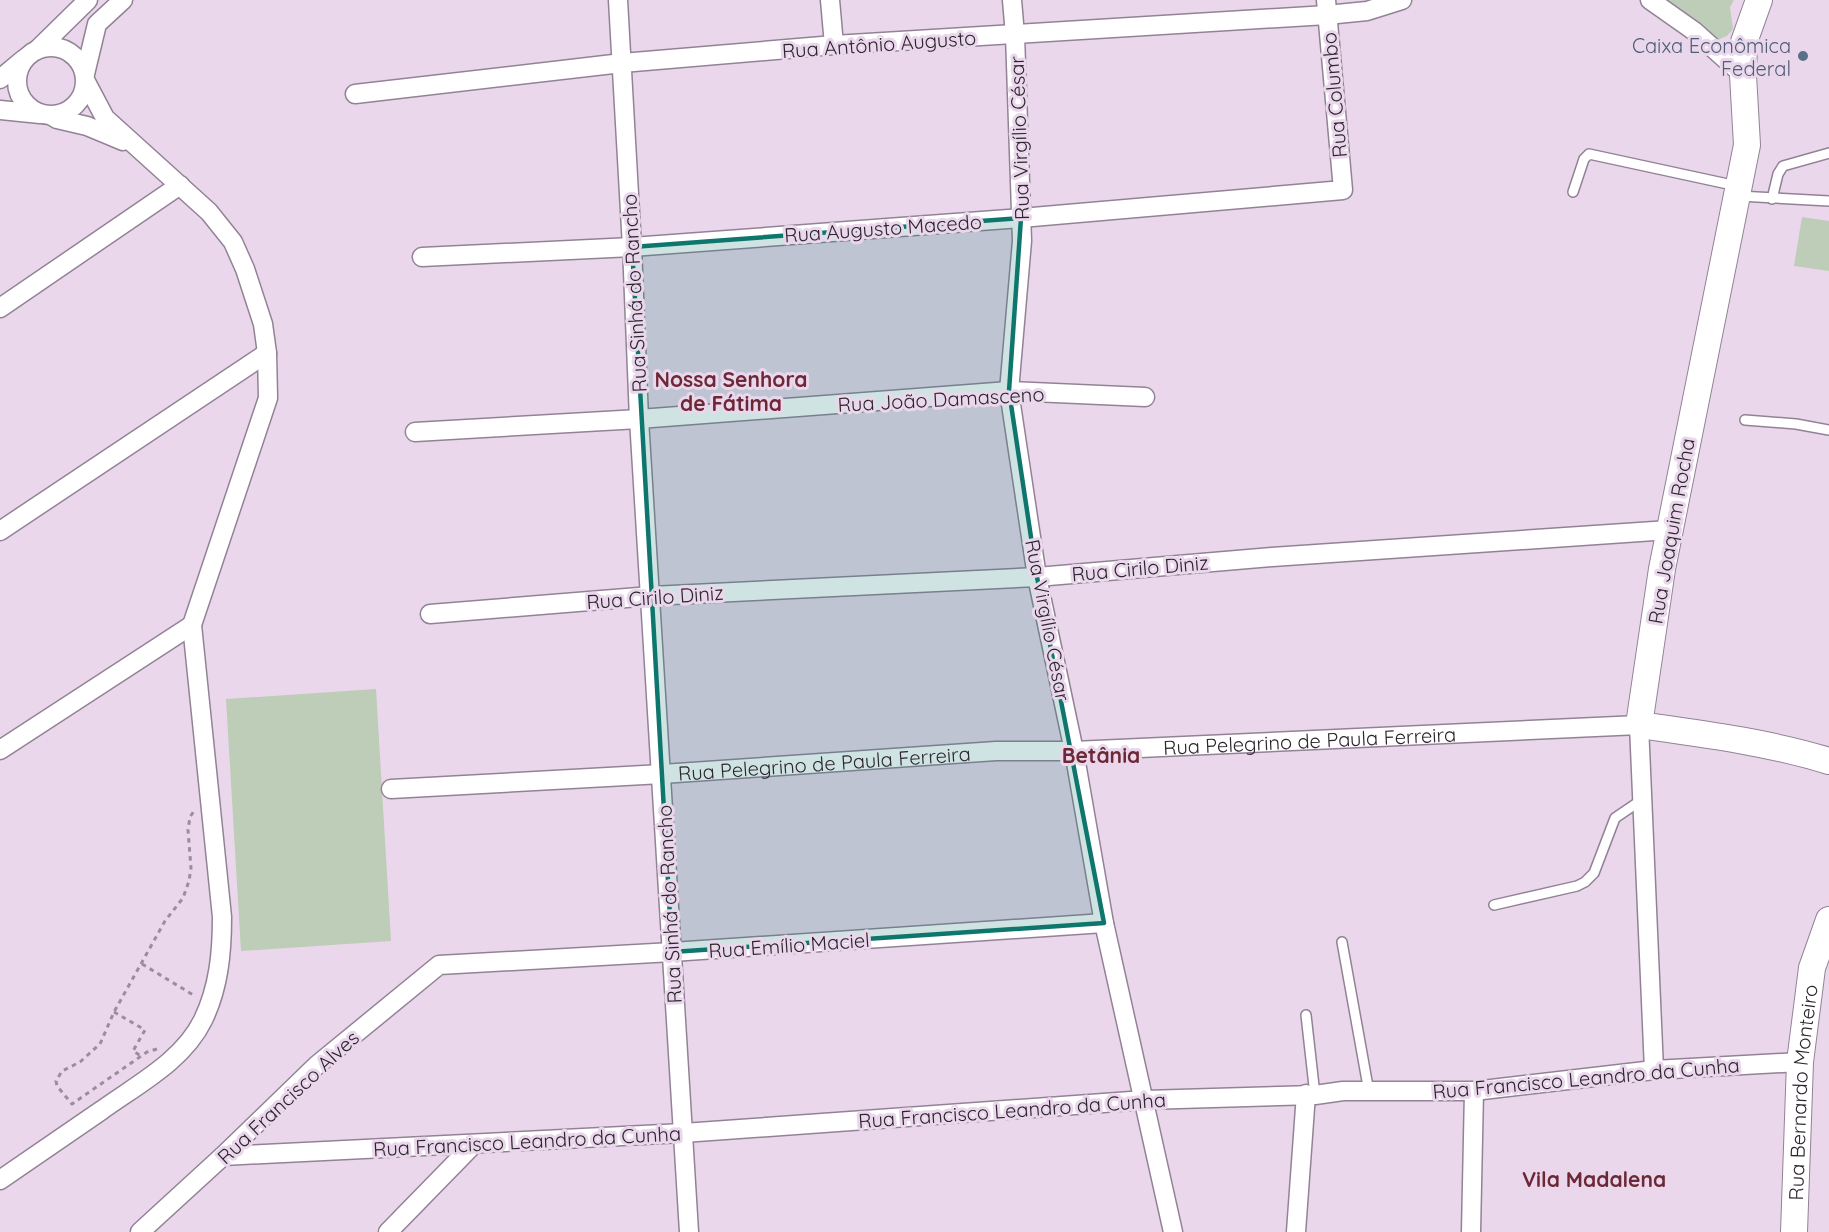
<svg xmlns="http://www.w3.org/2000/svg" width="1829" height="1232" font-family="Quicksand,sans-serif">
<style>
.green{fill:#bdcdb7}
.lines{fill:none;stroke-linecap:round;stroke-linejoin:round}
.service-casing{stroke:#938296;stroke-width:12}
.minor-casing{stroke:#938296;stroke-width:21}
.secondary-casing{stroke:#938296;stroke-width:28}
.path{stroke:#9b8d9c;stroke-width:3;stroke-dasharray:4.5 4.5;stroke-linecap:butt}
.service{stroke:#fff;stroke-width:9}
.minor{stroke:#fff;stroke-width:18}
.secondary{stroke:#fff;stroke-width:26}
.marked{fill:#0f766e;fill-opacity:0.2;stroke:#0f766e;stroke-width:4.5;stroke-linejoin:round}
.service-dot{fill:#5c6f8a;stroke:#ead7ec;stroke-width:2}
.labels{text-anchor:middle;dominant-baseline:central;stroke-width:6;stroke-linejoin:round;paint-order:stroke}
.street-label{font-size:20px;fill:#2c252d;stroke:#ead7ec}
.service-label{font-size:20px;fill:#4e5e75;stroke:#ead7ec;text-anchor:end}
.neighbourhood-label{font-size:21px;font-weight:bold;fill:#6d2836;stroke:#ead7ec}
</style>
<rect width="100%" height="100%" fill="#ead7ec"/>
<g class="green">
<path d="M1667 0H1734L1730 7 1733 29 1727 36 1715 41Z"/>
<path d="M1802 217 1829 221V271L1794 266Z"/>
<path d="M376 689 391 941 241 951 226 699Z"/>
</g>
<g class="lines">
<g class="service-casing">
<g id="service">
<path d="M1573 192 1584 159 1589 154 1737 186"/>
<path d="M1739 196 1829 201"/>
<path d="M1772 199 1778 174 1783 166 1829 153"/>
<path d="M1745 420 1796 424 1829 430"/>
<path d="M1494 905 1577 886 1585 882 1594 873 1615 818 1643 799"/>
<path d="M1342 942 1369 1092"/>
<path d="M1306 1015 1315 1095"/>
</g>
</g>
<g class="minor-casing">
<g id="minor">
<path d="M618 0 632 247 639 419 689 1232"/>
<path d="M830 0 834 45"/>
<path d="M1012 0 1015 35 1022 241 1009 391 1037 577 1074 751 1104 923 1173 1232"/>
<path d="M1650 0 1694 31 1743 75"/>
<circle cx="51" cy="81" r="34"/>
<path d="M37 50 88 0"/>
<path d="M85 74 97 24 123 0"/>
<path d="M0 79 24 59"/>
<path d="M355 94 622 63 834 45 1327 15 1367 11 1402 0"/>
<path d="M0 110 40 114"/>
<path d="M52 116 57 119 87 126 123 141"/>
<path d="M422 257 632 247 1021 218 1343 190 1326 0"/>
<path d="M0 308 180 185"/>
<path d="M415 432 639 419 1009 391 1145 397"/>
<path d="M0 531 267 353"/>
<path d="M430 614 651 596 1037 577 1272 557 1669 530"/>
<path d="M0 750 192 625"/>
<path id="s1" d="M391 789 662 774 996 751H1074L1639 725 1654 1070"/>
<path d="M223 1156 683 1133 1145 1100 1315 1095 1343 1091H1474L1654 1070 1800 1062"/>
<path d="M0 1180C34 1157 68 1133 102 1110 138 1084 183 1061 203 1020 219 987 222 952 222 917L192 625 268 398 267 353 263 324 245 269 233 242 209 212 105 118 86 82"/>
<path d="M140 1232 223 1156 317 1065 439 965 672 952 1104 923"/>
<path d="M388 1232 474 1144"/>
<path d="M1296 1232 1306 1094"/>
<path d="M1471 1232 1474 1091"/>
</g>
</g>
<g class="secondary-casing">
<g id="secondary">
<path d="M1759 0 1744 42 1743 75 1747 145 1662 569 1639 725C1703 734 1767 742 1829 761"/>
<path id="s2" d="M1794 1232 1800 1062 1812 968 1829 920"/>
</g>
</g>
<g class="path">
<path d="M142 964 195 996"/>
<path d="M114 1012 145 1030 133 1051 141 1056"/>
<path d="M157 1049 147 1052 72 1104 57 1086 56 1081 62 1071 80 1062 100 1044 114 1012 165 921 183 898 189 881 191 868 188 830 190 817 194 811"/>
</g>
<use href="#service" class="service"/>
<use href="#minor" class="minor"/>
<use href="#secondary" class="secondary"/>
</g>
<path class="marked" d="M1021 218 1009 391 1037 577 1104 923 672 952 632 247Z"/>
<circle class="service-dot" cx="1803" cy="56" r="6"/>
<g class="labels">
<g class="street-label">
<text transform="translate(879 44) rotate(-4)">Rua Antônio Augusto</text>
<text transform="translate(1334 95) rotate(-95)">Rua Columbo</text>
<text transform="translate(1019 138) rotate(-92)">Rua Virgílio César</text>
<text transform="translate(883 228) rotate(-4)">Rua Augusto Macedo</text>
<text transform="translate(634 293) rotate(-93)">Rua Sinhá do Rancho</text>
<text transform="translate(941 399) rotate(-3)">Rua João Damasceno</text>
<text transform="translate(1671 531) rotate(-80)">Rua Joaquim Rocha</text>
<text transform="translate(1140 568) rotate(-5)">Rua Cirilo Diniz</text>
<text transform="translate(655 597) rotate(-4)">Rua Cirilo Diniz</text>
<text transform="translate(1048 620) rotate(79)">Rua Virgílio César</text>
<text stroke="none"><textPath href="#s1" startOffset="920">Rua Pelegrino de Paula Ferreira</textPath></text>
<text stroke="none"><textPath href="#s1" startOffset="434">Rua Pelegrino de Paula Ferreira</textPath></text>
<text transform="translate(669 904) rotate(-93)">Rua Sinhá do Rancho</text>
<text transform="translate(789 945) rotate(-4)">Rua Emílio Maciel</text>
<text transform="translate(1586 1078) rotate(-5)">Rua Francisco Leandro da Cunha</text>
<text stroke="none"><textPath href="#s2" startOffset="140">Rua Bernardo Monteiro</textPath></text>
<text transform="translate(288 1097) rotate(-43)">Rua Francisco Alves</text>
<text transform="translate(1012 1110) rotate(-4)">Rua Francisco Leandro da Cunha</text>
<text transform="translate(527 1141) rotate(-3)">Rua Francisco Leandro da Cunha</text>
</g>
<g class="service-label">
<text x="1791" y="45">Caixa Econômica<tspan x="1791" dy="23">Federal</tspan></text>
</g>
<g class="neighbourhood-label">
<text x="731" y="379">Nossa Senhora<tspan x="731" dy="24">de Fátima</tspan></text>
<text x="1101" y="755">Betânia</text>
<text x="1594" y="1179">Vila Madalena</text>
</g>
</g>
</svg>
